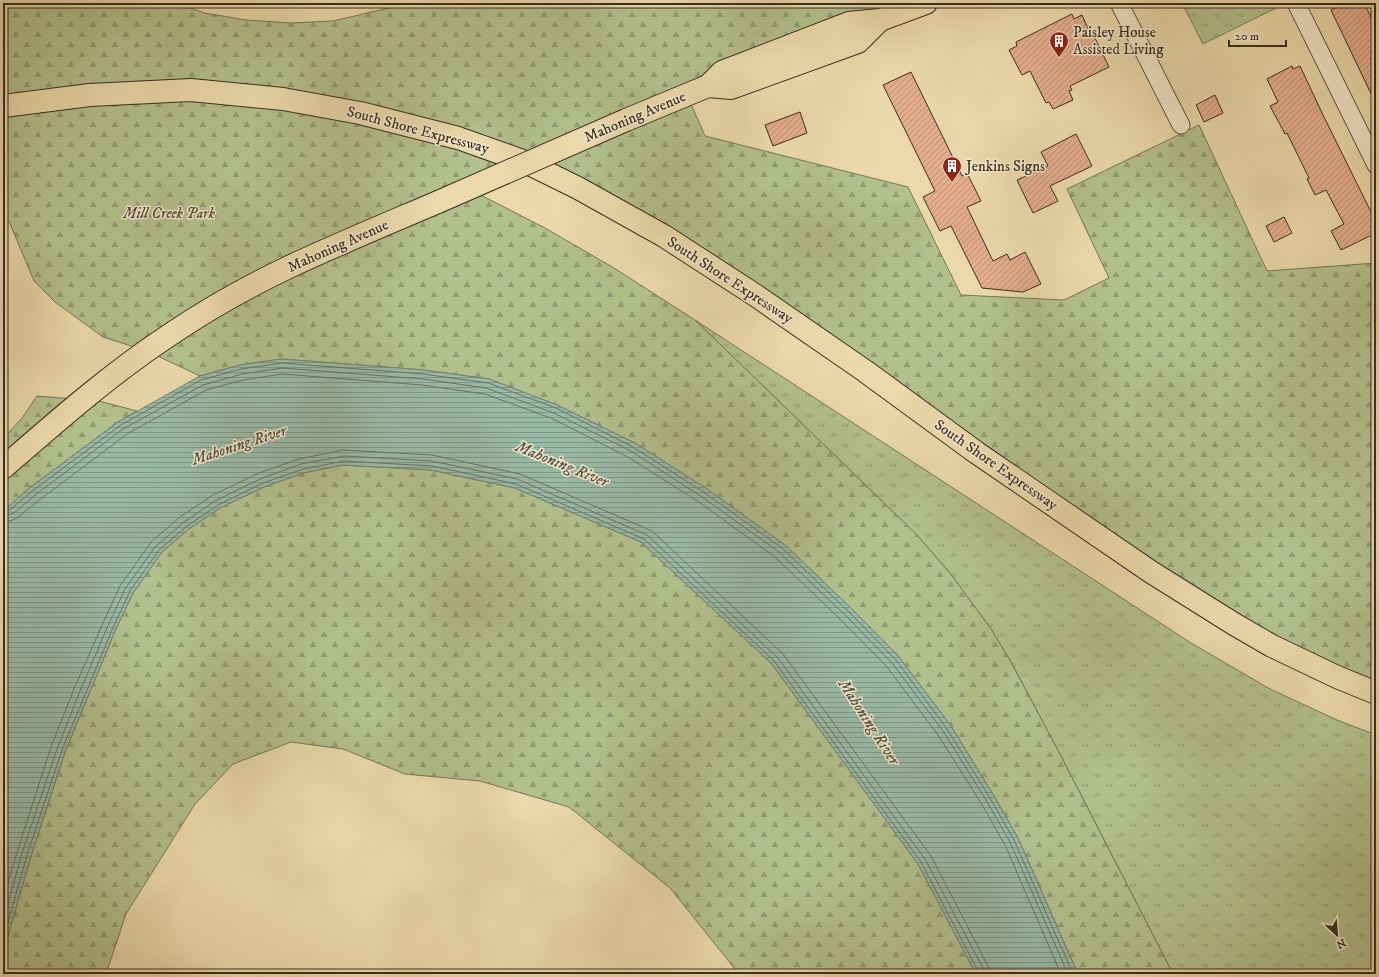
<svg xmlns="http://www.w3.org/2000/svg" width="1379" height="977" font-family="'IM FELL DW Pica',serif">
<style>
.grass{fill:url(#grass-tufts);stroke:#757758}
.forest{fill:url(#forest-firs);stroke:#757758}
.water{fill:url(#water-rules);stroke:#728272}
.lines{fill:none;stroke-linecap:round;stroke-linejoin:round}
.shore{stroke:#687464;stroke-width:1}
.building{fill:url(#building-hatch);stroke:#382e23}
.street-casing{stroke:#655945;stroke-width:19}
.primary-casing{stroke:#382e23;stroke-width:24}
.highway-casing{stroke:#382e23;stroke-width:24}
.street{stroke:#f2e6c8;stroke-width:17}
.primary{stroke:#ebd9ab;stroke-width:22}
.highway{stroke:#ebd9ab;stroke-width:22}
.primary-bridge-casing{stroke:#382e23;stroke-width:24;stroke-linecap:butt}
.primary-bridge{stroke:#ebd9ab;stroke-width:22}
.labels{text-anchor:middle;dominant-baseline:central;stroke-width:3;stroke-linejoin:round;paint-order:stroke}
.poi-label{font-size:15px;fill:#382e23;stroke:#f2e6c8;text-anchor:start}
.street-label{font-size:15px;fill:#382e23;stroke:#f2e6c8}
.park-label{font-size:15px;font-style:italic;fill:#504b38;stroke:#f2e6c8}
.water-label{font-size:16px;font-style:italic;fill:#505144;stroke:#f2e6c8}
</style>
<defs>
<pattern id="grass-tufts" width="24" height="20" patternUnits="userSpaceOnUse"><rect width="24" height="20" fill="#b2c08d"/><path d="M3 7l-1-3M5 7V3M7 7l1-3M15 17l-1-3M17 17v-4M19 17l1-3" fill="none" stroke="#929c73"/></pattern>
<pattern id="forest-firs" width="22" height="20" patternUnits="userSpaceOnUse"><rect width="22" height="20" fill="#b2c08d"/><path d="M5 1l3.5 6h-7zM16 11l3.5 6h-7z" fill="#929c73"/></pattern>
<pattern id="water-rules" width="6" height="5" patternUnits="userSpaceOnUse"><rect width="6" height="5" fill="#99baa6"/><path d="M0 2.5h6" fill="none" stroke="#7e9887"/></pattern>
<pattern id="building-hatch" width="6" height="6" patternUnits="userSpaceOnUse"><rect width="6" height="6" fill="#e4ae8d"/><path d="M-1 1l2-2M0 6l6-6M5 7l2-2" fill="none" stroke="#ba8e73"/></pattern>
</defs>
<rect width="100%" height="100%" fill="#ebd9ab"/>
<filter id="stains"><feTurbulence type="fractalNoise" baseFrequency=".005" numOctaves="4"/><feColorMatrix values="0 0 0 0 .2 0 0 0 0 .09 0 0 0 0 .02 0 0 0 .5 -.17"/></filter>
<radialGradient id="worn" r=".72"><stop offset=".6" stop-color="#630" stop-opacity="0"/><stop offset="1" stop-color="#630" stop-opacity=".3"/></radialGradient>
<g class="grass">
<path d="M1182 3H1276L1278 7 1203 44Z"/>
<path d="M695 320 1191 643 1270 689 1337 720 1376 735V974H1173L1062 758 1011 662 991 629 950 573 916 534Z"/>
</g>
<g class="forest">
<path d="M3 3H175L205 13 246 20 291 23 333 21 410 3H926L687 95 705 136 908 187 961 295 1064 300 1109 278 1067 189 1199 125 1267 271 1376 263V693L1272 646 865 371 528 163 469 189 545 228 614 268 695 320 916 534 950 573 991 629 1011 662 1062 758 1173 974H1078L1018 838 994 796 951 726 899 657 852 609 785 545 707 489 635 443 557 405 489 379 424 370 281 359 240 365 200 376 147 351 103 337 55 302 34 281 3 207Z"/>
<path d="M37 396 99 401 137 411 118 422 28 489 9 506 3 502V439L22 418Z"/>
<path d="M343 465 431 470 515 488 641 542 771 663 918 864 976 974H739L670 888 569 807 480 781 405 774 343 749 291 742 233 764 195 804 126 914 106 974H3V953L31 856 65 752 115 631 133 593 162 552 189 529 220 508 264 487 303 473Z"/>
</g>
<path class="water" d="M281 359 424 370 489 379 557 405 635 443 707 489 785 545 852 609 899 657 951 726 994 796 1018 838 1078 974H976L918 864 771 663 641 542 515 488 431 470 343 465 303 473 264 487 220 508 189 529 162 552 133 593 115 631 65 752 31 856 3 953V502L9 506 28 489 118 422 200 376 240 365Z"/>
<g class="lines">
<g class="shore">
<path d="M3 507 7 510 11 509 31 492 121 425 201 380 241 369 282 363 423 374 488 383 556 408 633 447 705 493 782 548 849 612 896 660 947 729 990 798 1014 840 1073 974"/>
<path d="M3 513 8 515 14 513 34 496 123 429 203 385 242 374 282 368 423 379 486 388 554 413 631 451 702 497 779 552 845 615 892 663 943 731 986 800 1010 842 1068 974"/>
<path d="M3 520 10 521 17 518 38 501 127 434 206 390 243 380 282 374 422 385 485 394 551 418 628 457 699 502 775 557 841 620 887 667 938 735 981 803 1005 845 1061 974"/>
<path d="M3 900 17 852 51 747 74 689 102 625 120 586 151 542 180 517 213 495 259 473 299 459 343 450 432 455 520 474 652 531 783 654 931 856 988 966 990 974"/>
<path d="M3 922 22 853 57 749 80 691 107 628 125 589 155 547 184 522 215 501 260 479 301 464 344 456 432 461 517 479 647 535 778 658 925 859 983 968 984 974"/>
<path d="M3 940 27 855 62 750 112 630 130 591 159 550 187 526 218 505 263 483 303 469 344 461 432 466 516 484 644 539 774 661 921 862 978 971 979 974"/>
</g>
</g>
<g class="building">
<path d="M1345 3H1364L1376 27V104L1331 10Z"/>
<path d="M1072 14 1074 19 1082 15 1092 37 1094 36 1109 67 1070 86 1072 90 1069 91 1073 100 1053 109 1049 102 1046 103 1030 71 1022 75 1009 50 1017 46 1016 42Z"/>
<path d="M1292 66 1293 69 1300 66 1323 115 1376 222V233L1341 250 1331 231 1344 224 1326 190 1315 195 1307 179 1309 178 1287 133 1285 134 1270 106 1278 102 1267 79Z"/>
<path d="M911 72 962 176 967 173 981 201 967 207 993 261 1007 254 1010 260 1025 252 1041 284 1023 292 982 288 951 226 940 231 923 197 935 191 883 85Z"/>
<path d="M1215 95 1223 113 1204 122 1196 105Z"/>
<path d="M800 112 807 133 773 146 765 125Z"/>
<path d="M1076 134 1092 166 1050 186 1058 201 1033 213 1017 180 1048 166 1041 152Z"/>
<path d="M1284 217 1292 233 1274 242 1266 226Z"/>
</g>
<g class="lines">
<g class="street-casing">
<g id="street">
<path d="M1119 3 1181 125"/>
<path d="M1296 3 1376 165"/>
</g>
</g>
<g class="primary-casing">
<g id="primary">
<path d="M708 86 731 88 858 42 880 20"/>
<path d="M626 120 708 86 722 72 849 23 880 20 926 3"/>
<path d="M3 468C56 422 109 375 168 336 206 310 247 287 289 267 338 244 389 223 438 202"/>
</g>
</g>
<g class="highway-casing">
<path id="highway" d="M3 106 90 95 191 90 283 99 360 113 458 138 523 161 578 188 664 236 755 295 865 371 977 453 1151 572 1234 624 1272 646 1337 677 1376 693"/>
</g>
<use href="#street" class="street"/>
<use href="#primary" class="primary"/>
<use href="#highway" class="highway"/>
<g class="primary-bridge-casing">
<path id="primary-bridge" d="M438 202 626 120"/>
</g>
<use href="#primary-bridge" class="primary-bridge"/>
</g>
<defs>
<g id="building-pin" transform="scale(1)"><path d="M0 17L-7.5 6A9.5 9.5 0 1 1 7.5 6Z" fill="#8f2418" stroke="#f2e6c8"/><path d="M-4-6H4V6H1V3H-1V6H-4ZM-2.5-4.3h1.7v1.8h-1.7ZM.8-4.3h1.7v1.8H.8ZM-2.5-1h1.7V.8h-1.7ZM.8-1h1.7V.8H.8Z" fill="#fff"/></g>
</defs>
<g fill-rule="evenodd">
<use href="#building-pin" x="1059" y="41"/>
<use href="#building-pin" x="952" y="166"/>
</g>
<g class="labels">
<g class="poi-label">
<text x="1073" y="32">Paisley House<tspan x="1073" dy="17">Assisted Living</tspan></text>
<text x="966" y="166">Jenkins Signs</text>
</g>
<g class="street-label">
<text transform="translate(635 117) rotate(-23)">Mahoning Avenue</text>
<text transform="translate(418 130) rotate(15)">South Shore Expressway</text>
<text transform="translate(338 246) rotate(-24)">Mahoning Avenue</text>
<text transform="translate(730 280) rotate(33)">South Shore Expressway</text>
<text transform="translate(996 465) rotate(35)">South Shore Expressway</text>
</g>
<g class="park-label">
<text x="169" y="213">Mill Creek Park</text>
</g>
<g class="water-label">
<text transform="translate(239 445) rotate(-18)">Mahoning River</text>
<text transform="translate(562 464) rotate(22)">Mahoning River</text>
<text transform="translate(869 722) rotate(57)">Mahoning River</text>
</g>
</g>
<rect width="1379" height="977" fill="none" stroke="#ebd9ab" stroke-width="16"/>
<rect x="4" y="4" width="1371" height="969" fill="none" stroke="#382e23" stroke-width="2"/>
<rect x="8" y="8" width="1363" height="961" fill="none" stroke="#382e23"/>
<g transform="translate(1337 935) rotate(154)" stroke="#f2e6c8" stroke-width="3" paint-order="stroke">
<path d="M0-3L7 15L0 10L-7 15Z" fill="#382e23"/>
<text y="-6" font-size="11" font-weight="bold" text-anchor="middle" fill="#382e23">N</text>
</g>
<path d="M1229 40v6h57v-6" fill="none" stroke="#382e23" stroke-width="2"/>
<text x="1235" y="40" font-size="12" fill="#382e23" stroke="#f2e6c8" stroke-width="3" paint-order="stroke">20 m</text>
<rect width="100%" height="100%" filter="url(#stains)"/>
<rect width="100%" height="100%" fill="url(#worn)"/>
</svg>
